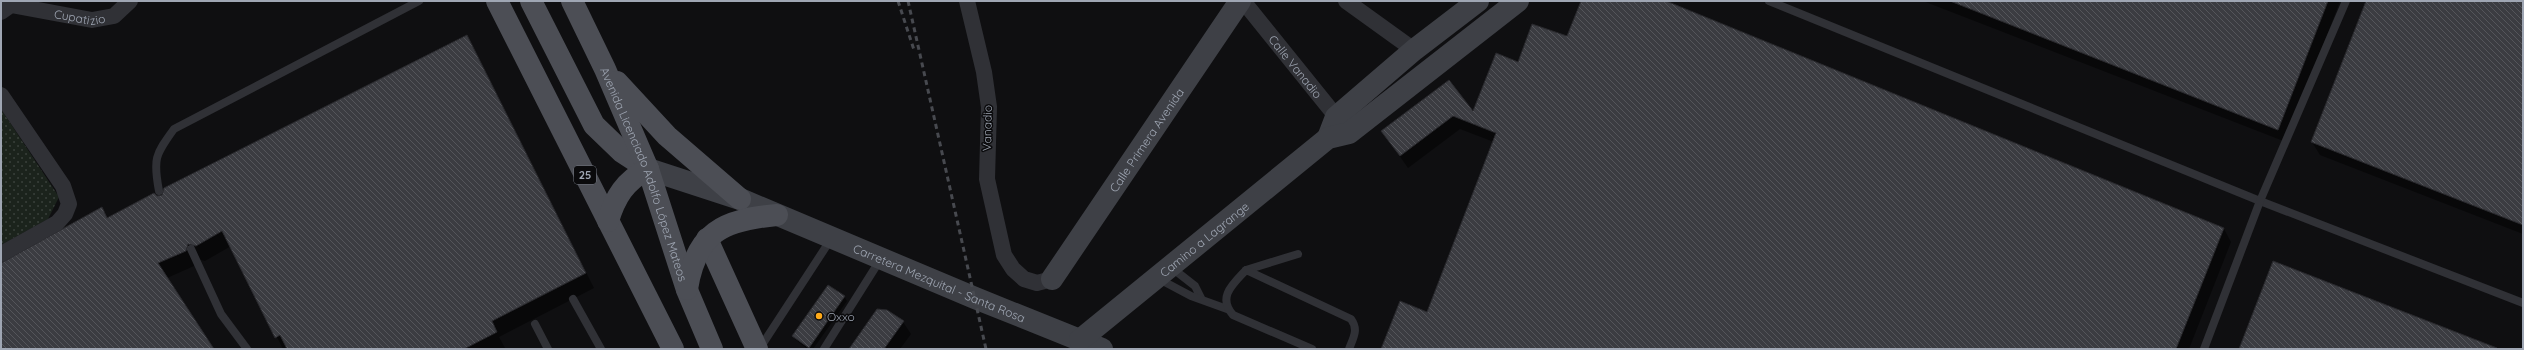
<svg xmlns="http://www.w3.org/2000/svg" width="2524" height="350" font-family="Quicksand,sans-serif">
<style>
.grass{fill:url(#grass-dots)}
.shadow{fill:#0007}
.building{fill:url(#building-back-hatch);stroke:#29292d}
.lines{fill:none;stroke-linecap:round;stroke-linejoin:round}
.lane{stroke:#303136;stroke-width:8}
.street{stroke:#303136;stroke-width:16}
.secondary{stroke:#3e4046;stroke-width:22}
.primary{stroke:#4c4e55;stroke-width:22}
.rail{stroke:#47494f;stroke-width:3;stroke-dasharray:5 4;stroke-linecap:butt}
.poi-dot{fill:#ffaa19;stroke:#0a0a0c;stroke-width:1.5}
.labels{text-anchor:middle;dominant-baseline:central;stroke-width:3;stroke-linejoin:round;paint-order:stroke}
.shield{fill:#0a0a0c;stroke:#727781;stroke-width:1}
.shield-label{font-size:11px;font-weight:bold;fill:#9fa6b3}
.street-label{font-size:12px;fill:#9fa6b3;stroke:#0a0a0c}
.poi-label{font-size:12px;fill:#9fa6b3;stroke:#0a0a0c;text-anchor:start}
</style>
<defs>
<pattern id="grass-dots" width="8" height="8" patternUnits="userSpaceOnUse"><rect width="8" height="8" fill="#1b231c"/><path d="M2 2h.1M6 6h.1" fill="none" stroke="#39403b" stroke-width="1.8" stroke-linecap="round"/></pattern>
<pattern id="building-back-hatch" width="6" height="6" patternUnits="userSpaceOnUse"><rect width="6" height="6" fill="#3b3c41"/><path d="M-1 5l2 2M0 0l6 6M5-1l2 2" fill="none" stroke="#54555a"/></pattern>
</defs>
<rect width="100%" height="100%" fill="#0f0f11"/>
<path class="grass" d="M1 109 59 197 48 219 1 245Z"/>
<g class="shadow">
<path d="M1582 1H1663L2224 229 2231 242 2189 349H1382L1428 313 1494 142 1460 129 1408 168 1383 132 1449 81 1474 113 1519 63 1568 37Z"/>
<path d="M1923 1H2340L2286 142Z"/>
<path d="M2367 1H2523V234L2320 155 2312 142Z"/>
<path d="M467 36 594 288 499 337 505 348 503 349H283L231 246 205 261 197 259 194 266 167 278 213 349H1V264L163 196Z"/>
<path d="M844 296 847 301 813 349H807L796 340 793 336Z"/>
<path d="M903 322 911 334 900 349H850Z"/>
</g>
<g class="building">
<path d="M1581 1H1666L2224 228 2176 349H1381L1400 301 1427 312 1496 133 1453 116 1400 156 1381 131 1449 80 1473 111 1496 53 1518 62 1532 24 1567 36Z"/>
<path d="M1950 1H2328L2278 130Z"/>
<path d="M2366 1H2523V225L2311 142Z"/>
<path d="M467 35 586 273 492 321 497 332 464 349H287L280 335 275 338 222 231 196 246 188 244 186 251 158 263 214 349H1V263L102 207 107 218 154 193 157 196 162 195 164 188Z"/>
<path d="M2273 261 2497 348 2496 349H2239Z"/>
<path d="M828 285 845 296 809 348 792 336Z"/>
<path d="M877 309 887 310 904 321 884 349H849Z"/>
</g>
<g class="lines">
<g class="lane">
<path d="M1769 1 2260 201 2523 303"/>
<path d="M159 191C153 159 155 155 174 129L419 1"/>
<path d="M191 249 221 314 247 349"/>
<path d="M1172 268 1195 286 1201 298"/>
<path d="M1246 270 1298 254"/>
<path d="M1159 279 1191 296 1227 309"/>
<path d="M573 299 601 349"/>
<path d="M535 324 548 349"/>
<path d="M760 348 831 239"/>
<path d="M824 349 880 260"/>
<path d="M1312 349 1233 315C1217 297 1233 284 1246 270L1351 319C1359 330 1353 338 1349 349"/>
<path d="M2204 349 2260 201 2346 1"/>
</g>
<g class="street">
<path d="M967 1 984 72 989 107 987 179 1004 255 1013 269 1024 279 1037 283 1052 279"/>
<path id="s1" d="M1243 1 1343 125"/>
<path d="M1346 1 1414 50"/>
<path id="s2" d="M1 12 11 5 92 20 114 16 130 1"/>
<path d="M1 95 63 186 69 204 65 214 57 223 1 254"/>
</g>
<g class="secondary">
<path d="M1328 138 1336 117 1414 50 1478 1"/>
<path id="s3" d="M648 169 740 199 975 298 1102 349"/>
<path id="s4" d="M1052 279 1240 1"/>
<path id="s5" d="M1080 340 1328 138 1349 133 1518 1"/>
</g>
<g class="primary">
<path d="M497 1 673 349"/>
<path d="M531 1 594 125 622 152 648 169"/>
<path id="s6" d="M572 1 605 69 648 169 687 290 712 349"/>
<path d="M617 82 667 136 740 199"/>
<path d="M608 221C615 197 625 181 648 169"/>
<path d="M707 239 757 349"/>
<path d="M687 289C696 232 723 220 777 215"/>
</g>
<g class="rail">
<path d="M898 1 914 50"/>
<path d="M908 1 986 349"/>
</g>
</g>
<circle class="poi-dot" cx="819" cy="316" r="4"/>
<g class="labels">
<rect class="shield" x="574" y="166" width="22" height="18" rx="3"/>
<g class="shield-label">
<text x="585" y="175">25</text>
</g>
<g class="street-label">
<text stroke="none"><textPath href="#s2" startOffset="82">Cupatizio</textPath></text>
<text stroke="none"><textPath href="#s1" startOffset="84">Calle Vanadio</textPath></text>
<text transform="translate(987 128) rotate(-89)">Vanadio</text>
<text stroke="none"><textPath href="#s4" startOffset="168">Calle Primera Avenida</textPath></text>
<text stroke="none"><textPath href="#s6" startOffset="188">Avenida Licenciado Adolfo López Mateos</textPath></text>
<text stroke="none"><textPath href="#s5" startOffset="160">Camino a Lagrange</textPath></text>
<text stroke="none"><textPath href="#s3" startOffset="313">Carretera Mezquital - Santa Rosa</textPath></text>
</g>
<g class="poi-label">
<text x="827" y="316">Oxxo</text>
</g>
</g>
<rect width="2524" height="350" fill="none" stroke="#9fa6b3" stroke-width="4"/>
</svg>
